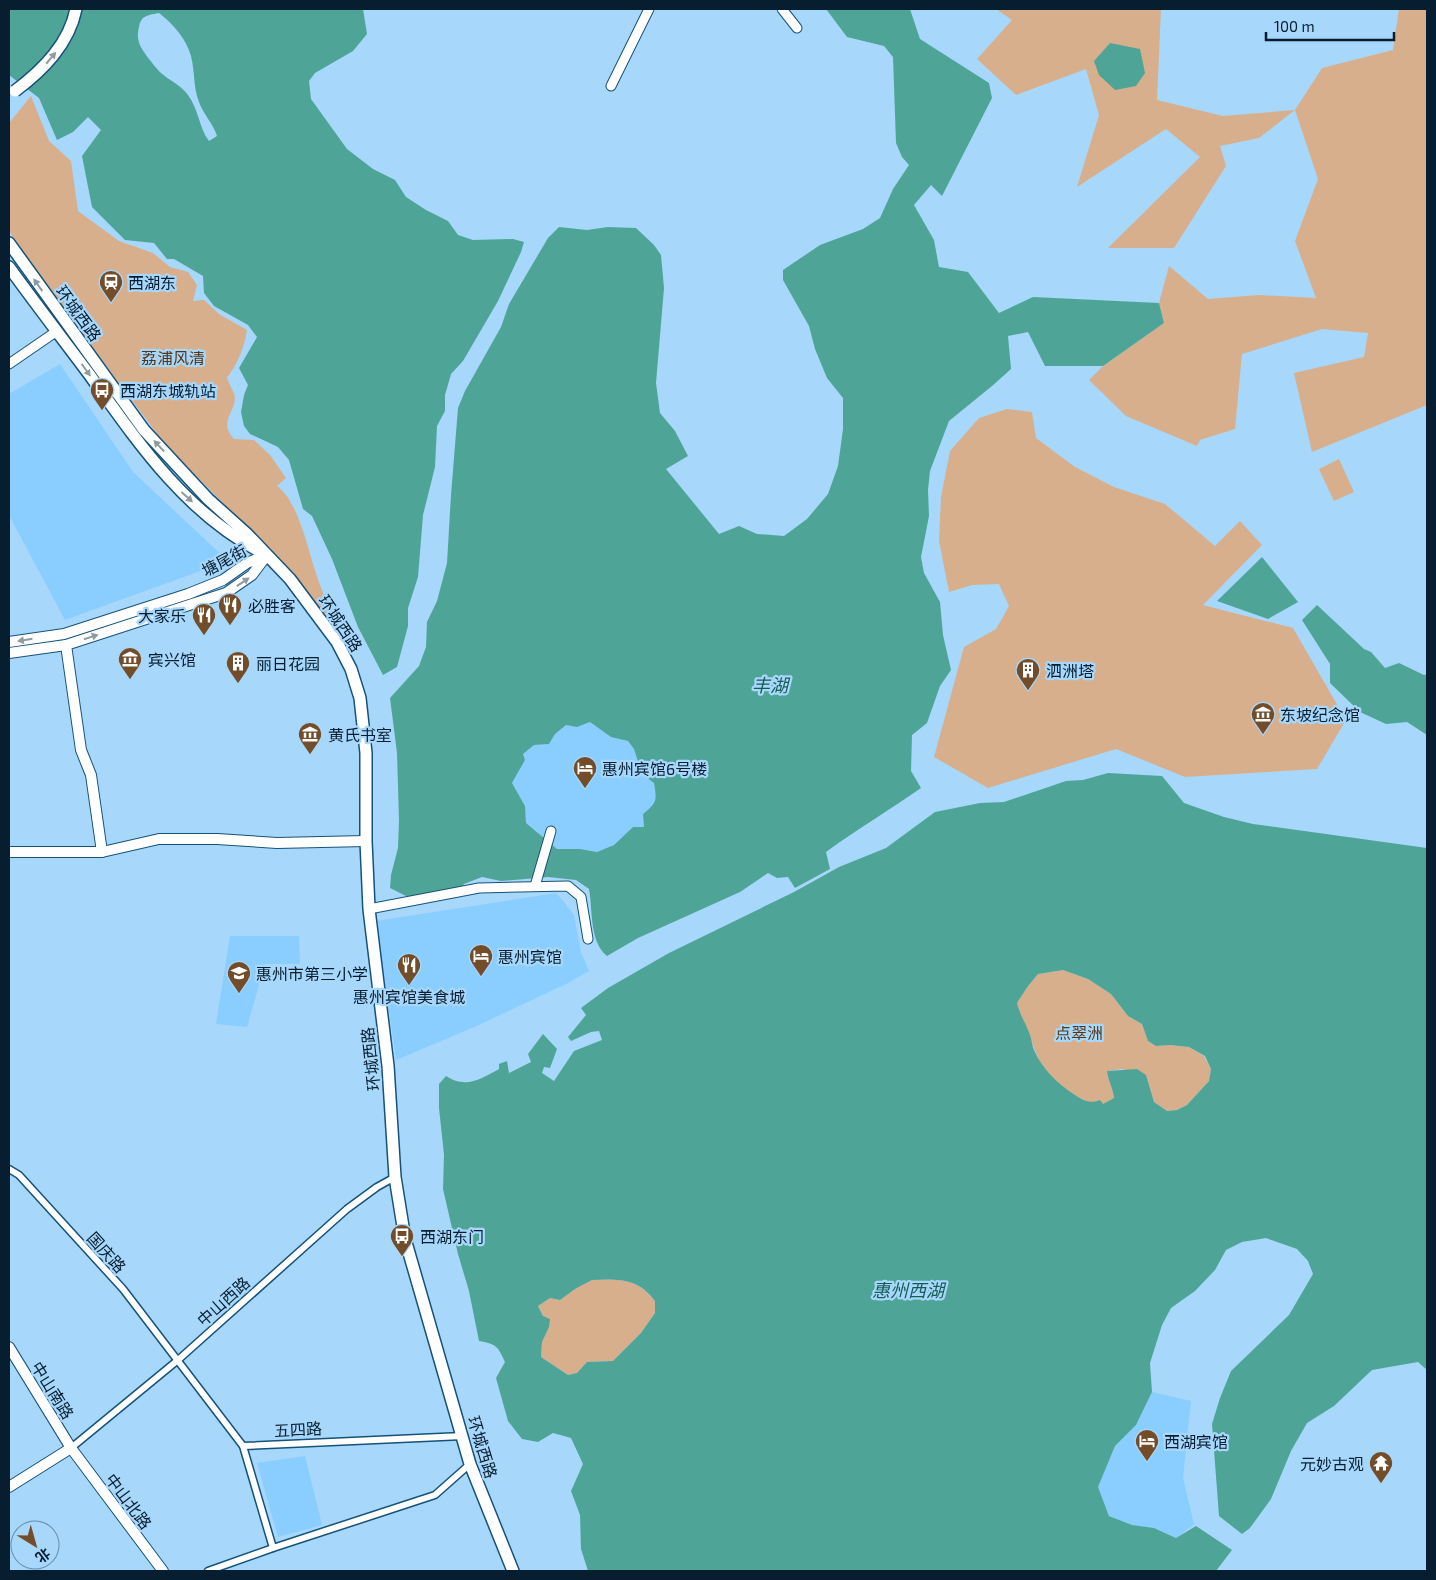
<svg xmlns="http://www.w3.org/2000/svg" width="1436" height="1580" font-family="'Exo 2','Noto Sans SC',sans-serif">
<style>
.built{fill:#8acdff}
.green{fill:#d7af8c}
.water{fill:#4ea597;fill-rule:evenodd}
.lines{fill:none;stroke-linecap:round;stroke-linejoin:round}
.pedestrian-casing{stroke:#155279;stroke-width:9}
.minor-casing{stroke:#155279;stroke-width:11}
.tertiary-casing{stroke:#155279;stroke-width:12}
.secondary-casing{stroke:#155279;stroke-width:14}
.pedestrian{stroke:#fff;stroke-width:6}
.minor{stroke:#fff;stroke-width:9}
.tertiary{stroke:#fff;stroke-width:10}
.secondary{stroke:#fff;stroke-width:11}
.secondary-bridge-casing{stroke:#155279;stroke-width:14;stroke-linecap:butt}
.secondary-bridge{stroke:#fff;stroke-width:11}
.oneway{fill:#8f9aa1}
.labels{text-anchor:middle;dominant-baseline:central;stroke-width:4.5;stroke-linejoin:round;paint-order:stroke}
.poi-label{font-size:16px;fill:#061e2f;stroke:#a8d7fc;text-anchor:start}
.street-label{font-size:16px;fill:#061e2f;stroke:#a8d7fc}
.park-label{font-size:16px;fill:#583512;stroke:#a8d7fc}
.water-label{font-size:18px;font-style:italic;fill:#155d53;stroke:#a8d7fc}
</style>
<rect width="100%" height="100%" fill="#a8d7fc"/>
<g class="built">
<path d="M60 364 133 472 228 561 65 620 9 515V394Z"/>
<path d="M590 722 611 737 628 741 634 749 642 774 654 783 656 797 654 806 643 814 644 827H633L614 845 597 852 580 849H557L526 823 525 806 512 783 525 760 523 754 533 745 549 744 555 734 566 725 577 727Z"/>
<path d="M556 893 564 902 574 915 581 952 589 971 568 983 479 1025 396 1060 376 921Z"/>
<path d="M230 936H299L300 964H265L247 1027 216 1024Z"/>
<path d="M1152 1392 1191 1401 1183 1478 1194 1524 1177 1538 1154 1528 1132 1525 1109 1516 1098 1487 1115 1446 1136 1425Z"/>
<path d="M305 1456 322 1525 278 1537 257 1463Z"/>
</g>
<g class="green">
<path d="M996 9H1161L1157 100 1223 116 1295 110 1322 68 1393 50 1399 9H1427V405L1312 452 1294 373 1364 357 1368 333 1322 329 1242 354 1235 429 1200 440 1197 446 1126 416 1089 380 1103 366 1164 323 1159 303 1169 266 1208 299 1259 295 1316 298 1295 241 1318 179 1295 110 1259 138 1220 146 1226 166 1174 248H1108L1200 157 1166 129 1077 187 1099 115 1086 69 1016 95 977 59 1012 20Z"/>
<path d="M31 96 49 141 71 161 78 211 119 241 153 253 170 267 188 272 197 285 193 301 204 300 219 314 247 330C244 348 238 363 227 378 229 384 234 392 235 397 235 414 218 421 234 439L254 440 270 455 286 478 277 486C298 501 307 546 315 570 319 585 326 599 332 614L321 612 262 542 167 447 19 250 9 230V123Z"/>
<path d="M1007 409 1032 412 1036 438 1075 467 1114 487 1165 504 1215 546 1240 521 1262 545 1203 605 1293 628 1346 720 1317 769 1185 777 1116 749 988 788 934 757 964 647 996 629 1009 606 999 584 972 585 949 592 939 541 941 497 950 451 979 418Z"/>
<path d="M1339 459 1354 492 1334 501 1319 469Z"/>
<path d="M1063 970 1088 979 1111 994 1128 1016 1142 1024 1148 1041 1156 1046 1170 1045 1189 1047 1204 1056 1211 1069 1209 1081 1187 1105 1177 1110 1167 1111 1154 1102 1146 1075 1122 1069 1107 1071C1108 1081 1113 1088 1114 1098 1111 1100 1106 1103 1103 1104 1086 1107 1057 1084 1046 1071 1038 1061 1034 1048 1030 1036 1026 1025 1020 1015 1017 1003L1028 986 1038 974Z"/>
<path d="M592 1280C619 1279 637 1278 655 1301V1313L641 1333 613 1361 587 1362 577 1373 568 1375 541 1357 542 1342 549 1327 538 1306 550 1298 560 1300 575 1289Z"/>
</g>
<g class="water">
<path d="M9 9H363L367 34 353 51 315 73 309 81 311 99 347 149 373 169 395 180 406 197 426 210 448 221 458 235 473 240 513 239 524 242 521 252 498 301 463 361 451 374 445 395V411L437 426 435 467 423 515 418 577 408 608V626L397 667 383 675 358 627 332 559 312 516 303 509 289 460 278 447 250 434 244 426 241 412 244 395 248 385 239 368 257 337 248 325 214 306 204 293 203 276 174 259H167L154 243 125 240 92 207 82 156 101 130 88 117 73 132 57 140 39 98 9 75ZM159 13C173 24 186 38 191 56 195 71 193 87 199 102 203 114 213 123 217 136L209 141C199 128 199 110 188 95 181 85 170 81 161 73 156 68 140 49 139 42 137 37 138 31 139 27 141 15 149 15 159 13Z"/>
<path d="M826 9H910L920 39 989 83 992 98 942 196 931 185 914 205 934 240 939 267 968 272 999 313 1033 297 1159 303 1164 323 1103 366H1045L1028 332 1008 336 1011 369 992 386 949 421 930 471 928 490 929 516 921 557 924 573 940 602 943 635 951 670 940 686 927 723 912 735 911 771 921 788C890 810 857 829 826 852L830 869 795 888 788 877 777 878 768 873 740 892 638 938 607 956C589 941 593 911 589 889L576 880 548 877 501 881 482 877 464 884 459 892 408 897 390 888 391 875 398 848 399 820 397 753 390 698 419 666 426 647 427 622 437 601 447 563 451 495 458 408 465 391 501 327 509 304 548 238 559 227 587 230 608 227 636 228 654 245 661 255 664 288 656 383 660 413 675 431 688 456 666 469 719 534 739 526 757 534 784 536 807 519 828 494 838 466 843 429V398L827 378 815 349 809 326 783 280V270L820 245 863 229 880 218 893 189 909 165 902 157 896 143 893 57 884 46 847 37ZM590 722 611 737 628 741 634 749 642 774 654 783C657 801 657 803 643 814L644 827H633L614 845 597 852 580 849H557L526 823 525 806 512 783 525 760 523 754 534 745 549 744 555 734 566 725 577 727Z"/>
<path d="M1110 43 1140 49 1145 73 1136 86 1115 90 1099 75 1094 61Z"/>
<path d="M1262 557 1298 602 1268 619 1217 601Z"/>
<path d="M1317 605 1364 649 1371 652 1385 668 1399 663 1424 675 1427 674V735L1407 722 1386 724 1360 712 1330 683V664L1302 620Z"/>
<path d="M1108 773 1162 776 1184 803 1224 817 1253 824 1427 848V1370L1418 1362 1372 1370 1334 1406 1307 1423 1291 1451 1271 1499 1250 1528 1242 1534 1219 1516 1212 1424 1220 1398 1231 1371 1289 1315 1313 1274 1308 1261 1297 1249 1266 1238 1242 1242 1226 1250 1215 1270 1195 1291 1171 1308 1162 1325 1150 1363 1152 1392 1136 1425 1115 1446 1098 1487 1109 1516 1132 1525 1154 1528 1176 1538 1196 1526 1232 1550 1216 1571H588L581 1549 580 1515 571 1491 583 1464 571 1438 553 1433 538 1442 522 1439 508 1421 496 1378 505 1362C498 1346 496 1344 479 1341L469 1291 458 1254 443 1189 444 1155 439 1108V1084L446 1076C466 1089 481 1079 499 1069V1064L507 1061 509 1073 531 1062 528 1054 543 1034 557 1049 550 1068 544 1067 542 1073 554 1081 574 1051 602 1040 599 1031 591 1032 571 1041 568 1037 586 1015 581 1008 608 988 669 953 794 892 839 867 886 848 935 812 980 803 1004 802 1066 781 1083 780ZM1063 970 1088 979 1111 994 1128 1016 1142 1024 1148 1041 1156 1046 1170 1045 1189 1047 1205 1056 1211 1069 1209 1081 1187 1105 1177 1110 1167 1111 1154 1102 1146 1075 1137 1069 1107 1071C1108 1081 1113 1088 1114 1098L1103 1104 1100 1100C1090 1104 1084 1101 1075 1095 1058 1084 1042 1069 1034 1050 1032 1046 1032 1040 1030 1035 1026 1024 1020 1015 1017 1003L1028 986 1038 974ZM592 1280C618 1279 638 1278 655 1301V1313L641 1333 613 1361 587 1362 577 1373 568 1375 541 1357 542 1342 549 1327 550 1319 543 1316 538 1306 550 1298 560 1300 575 1289Z"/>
</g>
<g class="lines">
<g class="pedestrian-casing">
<g id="pedestrian">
<path d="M9 1169 19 1175 123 1289 243 1446 463 1436"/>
<path d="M243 1446 273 1548"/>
<path d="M71 1448 178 1360 347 1209 377 1187 395 1177"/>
<path d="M208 1571 273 1548 435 1495 470 1464"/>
</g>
</g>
<g class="minor-casing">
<g id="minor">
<path d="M782 9 797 28"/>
<path d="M611 86 649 9"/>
<path d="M9 364 57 331"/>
<path d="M535 886 551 831"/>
<path d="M369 909 479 888 568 886 581 897 588 939"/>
</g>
</g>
<g class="tertiary-casing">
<g id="tertiary">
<path d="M9 642 64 634 188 594 223 580 247 563 266 555"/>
<path d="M9 653 66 645 226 593 252 575 267 555"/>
<path d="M9 852H102L91 775 81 750 66 645"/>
<path d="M102 852 159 839H217L277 843 366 841"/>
<path d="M9 1347 71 1448 163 1571"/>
<path d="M9 1487 71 1448"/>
</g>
</g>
<g class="secondary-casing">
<g id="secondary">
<path d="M9 243 144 430 208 499 247 534 290 579 337 642 351 669 360 698 366 753V841L369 909 388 1066 395 1177 405 1239 470 1464 513 1571"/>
<path d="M9 267C35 303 62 338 89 374 137 441 184 511 259 551"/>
</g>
</g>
<use href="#pedestrian" class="pedestrian"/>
<use href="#minor" class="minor"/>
<use href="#tertiary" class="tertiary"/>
<use href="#secondary" class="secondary"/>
<g class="secondary-bridge-casing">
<path id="secondary-bridge" d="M15 91C43 70 69 44 76 9"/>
</g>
<use href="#secondary-bridge" class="secondary-bridge"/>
</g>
<defs><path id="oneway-solid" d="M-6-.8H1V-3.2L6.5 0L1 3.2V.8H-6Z" transform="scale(1.25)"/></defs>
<g class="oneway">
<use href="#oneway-solid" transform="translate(51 58) rotate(-50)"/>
<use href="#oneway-solid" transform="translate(38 285) rotate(-125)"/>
<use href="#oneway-solid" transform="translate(86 370) rotate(54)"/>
<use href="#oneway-solid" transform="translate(159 446) rotate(-133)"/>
<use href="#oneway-solid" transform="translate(187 497) rotate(42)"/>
<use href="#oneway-solid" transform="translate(243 582) rotate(-34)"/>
<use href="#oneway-solid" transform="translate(91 637) rotate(-18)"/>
<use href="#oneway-solid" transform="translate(25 640) rotate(171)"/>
</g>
<defs>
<g id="station-pin" transform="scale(1.25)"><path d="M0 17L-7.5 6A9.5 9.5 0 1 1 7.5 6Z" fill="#734d2a" stroke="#a8d7fc"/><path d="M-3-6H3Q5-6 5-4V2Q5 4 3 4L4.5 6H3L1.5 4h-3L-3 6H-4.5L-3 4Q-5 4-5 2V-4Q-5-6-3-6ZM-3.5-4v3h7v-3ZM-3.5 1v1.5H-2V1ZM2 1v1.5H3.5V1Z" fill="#fff"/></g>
<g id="bus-pin" transform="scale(1.25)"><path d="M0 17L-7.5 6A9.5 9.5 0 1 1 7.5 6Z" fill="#734d2a" stroke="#a8d7fc"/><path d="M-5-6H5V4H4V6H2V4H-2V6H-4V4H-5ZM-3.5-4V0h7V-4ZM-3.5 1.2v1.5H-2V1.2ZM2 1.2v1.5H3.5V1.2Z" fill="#fff"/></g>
<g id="restaurant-pin" transform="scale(1.25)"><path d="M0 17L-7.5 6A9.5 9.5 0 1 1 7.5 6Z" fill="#734d2a" stroke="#a8d7fc"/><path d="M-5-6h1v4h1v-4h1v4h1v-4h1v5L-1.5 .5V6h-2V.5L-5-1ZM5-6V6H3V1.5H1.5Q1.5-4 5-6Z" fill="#fff"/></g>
<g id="museum-pin" transform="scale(1.25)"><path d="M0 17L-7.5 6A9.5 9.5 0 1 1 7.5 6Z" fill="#734d2a" stroke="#a8d7fc"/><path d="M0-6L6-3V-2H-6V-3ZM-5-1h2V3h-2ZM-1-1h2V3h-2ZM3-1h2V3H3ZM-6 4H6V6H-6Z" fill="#fff"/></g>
<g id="building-pin" transform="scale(1.25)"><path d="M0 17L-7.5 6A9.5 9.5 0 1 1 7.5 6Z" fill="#734d2a" stroke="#a8d7fc"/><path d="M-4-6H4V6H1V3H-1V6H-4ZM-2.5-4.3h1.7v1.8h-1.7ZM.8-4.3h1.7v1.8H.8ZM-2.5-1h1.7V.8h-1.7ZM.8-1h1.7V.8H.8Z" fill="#fff"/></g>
<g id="hotel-pin" transform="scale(1.25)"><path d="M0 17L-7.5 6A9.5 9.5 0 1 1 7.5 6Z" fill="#734d2a" stroke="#a8d7fc"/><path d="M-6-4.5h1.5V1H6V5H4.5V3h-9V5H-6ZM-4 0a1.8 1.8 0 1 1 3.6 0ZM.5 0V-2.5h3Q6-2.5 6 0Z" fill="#fff"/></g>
<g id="school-pin" transform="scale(1.25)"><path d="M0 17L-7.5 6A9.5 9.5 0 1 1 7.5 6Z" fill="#734d2a" stroke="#a8d7fc"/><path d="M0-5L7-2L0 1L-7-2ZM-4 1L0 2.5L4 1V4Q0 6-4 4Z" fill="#fff"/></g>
<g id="temple-pin" transform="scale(1.25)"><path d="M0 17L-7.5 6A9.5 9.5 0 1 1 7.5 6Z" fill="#734d2a" stroke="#a8d7fc"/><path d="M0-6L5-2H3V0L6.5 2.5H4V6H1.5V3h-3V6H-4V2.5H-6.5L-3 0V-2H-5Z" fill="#fff"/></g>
</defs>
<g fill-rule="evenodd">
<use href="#station-pin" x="111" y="282"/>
<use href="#bus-pin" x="102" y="390"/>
<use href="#restaurant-pin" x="230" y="605"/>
<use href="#restaurant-pin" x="204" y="615"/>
<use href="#museum-pin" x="130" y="659"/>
<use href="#building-pin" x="238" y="663"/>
<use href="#building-pin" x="1028" y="670"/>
<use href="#museum-pin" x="1263" y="714"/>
<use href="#museum-pin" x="310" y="734"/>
<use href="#hotel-pin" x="585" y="768"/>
<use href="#hotel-pin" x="481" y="956"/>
<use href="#restaurant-pin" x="409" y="965"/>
<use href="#school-pin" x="239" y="973"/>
<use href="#bus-pin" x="402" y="1236"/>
<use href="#hotel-pin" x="1147" y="1441"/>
<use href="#temple-pin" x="1381" y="1463"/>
</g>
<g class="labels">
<g class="poi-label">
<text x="128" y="282">西湖东</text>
<text x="120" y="390">西湖东城轨站</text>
<text x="248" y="605">必胜客</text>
<text x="186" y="615" text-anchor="end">大家乐</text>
<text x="148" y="659">宾兴馆</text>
<text x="256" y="663">丽日花园</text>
<text x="1046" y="670">泗洲塔</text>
<text x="1280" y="714">东坡纪念馆</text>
<text x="328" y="734">黄氏书室</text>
<text x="602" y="768">惠州宾馆6号楼</text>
<text x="498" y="956">惠州宾馆</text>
<text x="256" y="973">惠州市第三小学</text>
<text x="409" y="996" text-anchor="middle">惠州宾馆美食城</text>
<text x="420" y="1236">西湖东门</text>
<text x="1164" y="1441">西湖宾馆</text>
<text x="1364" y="1463" text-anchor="end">元妙古观</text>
</g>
<g class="street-label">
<text transform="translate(79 313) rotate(54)">环城西路</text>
<text transform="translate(224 560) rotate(-28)">塘尾街</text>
<text transform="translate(341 623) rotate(56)">环城西路</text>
<text transform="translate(370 1059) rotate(-96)">环城西路</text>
<text transform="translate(107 1252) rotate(48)">国庆路</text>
<text transform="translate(223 1301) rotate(-42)">中山西路</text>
<text transform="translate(53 1390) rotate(58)">中山南路</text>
<text transform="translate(298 1429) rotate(-3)">五四路</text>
<text transform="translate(483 1447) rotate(73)">环城西路</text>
<text transform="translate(129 1501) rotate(53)">中山北路</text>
</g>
<g class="park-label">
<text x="173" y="357">荔浦风清</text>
<text x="1079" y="1032">点翠洲</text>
</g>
<g class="water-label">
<text x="770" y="685">丰湖</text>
<text x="908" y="1290">惠州西湖</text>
</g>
</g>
<rect width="1436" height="1580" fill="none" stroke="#061e2f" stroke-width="20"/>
<g transform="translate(35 1545) rotate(143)"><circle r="24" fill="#a8d7fc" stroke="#678daa"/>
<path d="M0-4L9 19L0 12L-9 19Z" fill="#734d2a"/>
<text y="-8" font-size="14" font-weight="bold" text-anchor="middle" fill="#061e2f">北</text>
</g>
<path d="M1266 32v8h128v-8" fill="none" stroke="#061e2f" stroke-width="2.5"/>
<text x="1274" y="32" font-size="15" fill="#061e2f" stroke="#a8d7fc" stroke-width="4" paint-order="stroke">100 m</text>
</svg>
